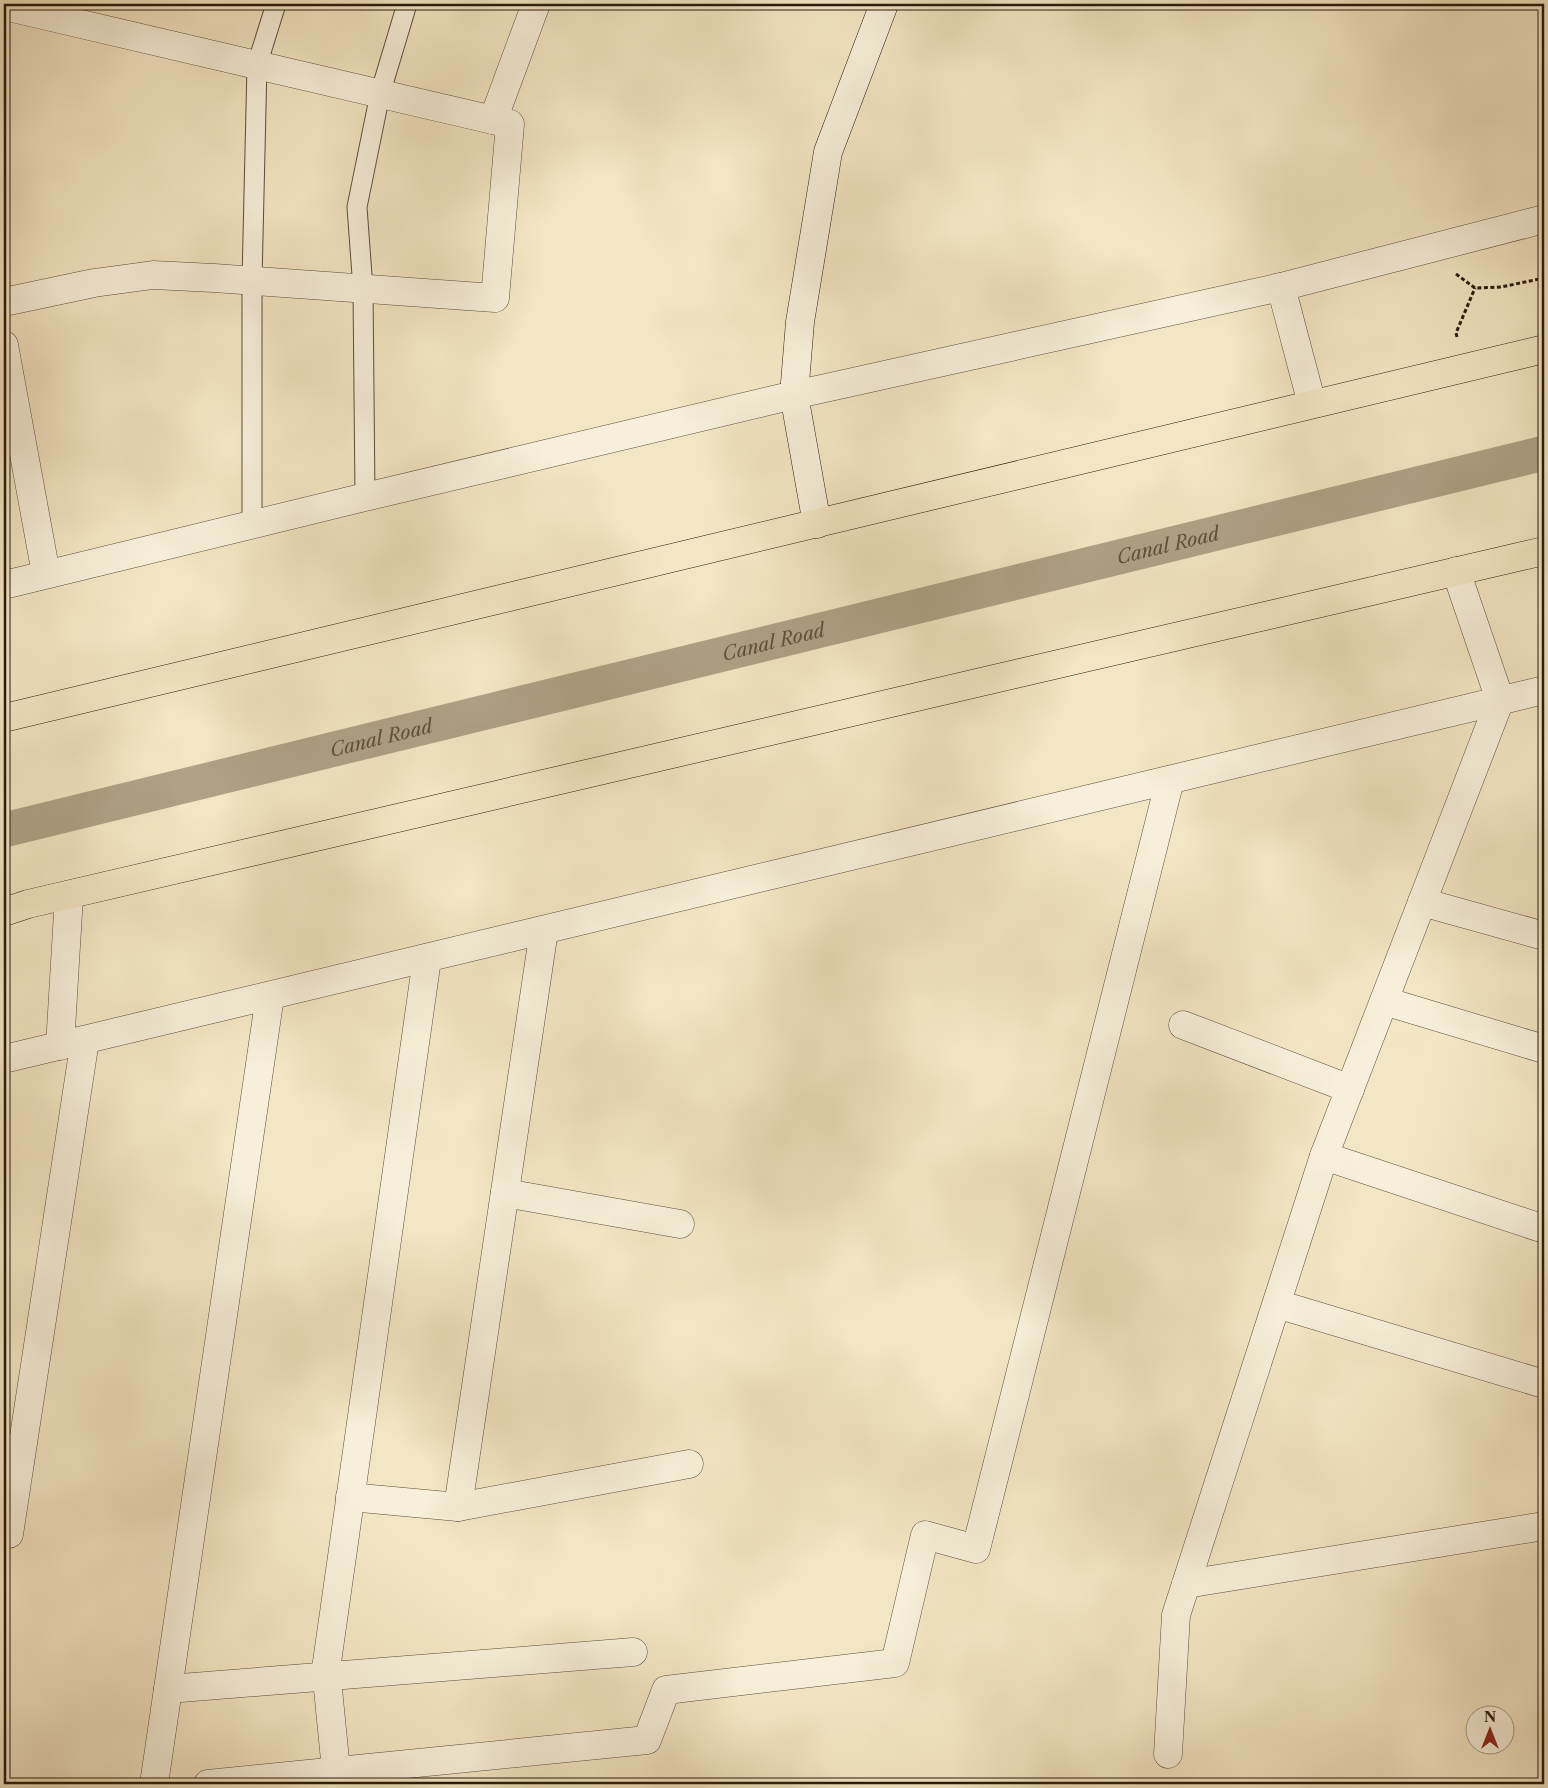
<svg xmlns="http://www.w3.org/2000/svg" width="1548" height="1788" font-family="'Libre Caslon Text',serif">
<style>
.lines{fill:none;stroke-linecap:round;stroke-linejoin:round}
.canal{stroke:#afa186;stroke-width:35}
.lane-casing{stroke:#5c4d3b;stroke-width:21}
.street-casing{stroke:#5c4d3b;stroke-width:29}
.secondary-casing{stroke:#2a1a0d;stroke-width:29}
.highway-casing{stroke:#2a1a0d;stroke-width:29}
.path{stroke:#2a1a0d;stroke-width:3;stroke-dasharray:4 2.5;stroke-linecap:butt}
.lane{stroke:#f7efd9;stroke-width:19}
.street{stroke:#f7efd9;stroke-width:28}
.secondary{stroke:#f7efd9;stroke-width:28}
.highway{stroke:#f3e6c4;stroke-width:28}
.labels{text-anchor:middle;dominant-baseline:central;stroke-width:4.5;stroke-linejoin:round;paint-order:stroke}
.water-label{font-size:19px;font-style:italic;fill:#5f503d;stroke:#f7efd9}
</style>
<rect width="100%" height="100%" fill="#f3e6c4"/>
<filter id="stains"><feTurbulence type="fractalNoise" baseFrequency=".004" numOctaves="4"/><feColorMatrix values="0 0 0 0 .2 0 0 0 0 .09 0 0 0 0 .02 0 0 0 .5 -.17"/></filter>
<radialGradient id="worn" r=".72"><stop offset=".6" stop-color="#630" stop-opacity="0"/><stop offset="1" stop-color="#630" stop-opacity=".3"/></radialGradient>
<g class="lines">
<path class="canal" id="s1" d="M4 830 1544 453"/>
<g class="lane-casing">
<g id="lane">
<path d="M365 497 363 289 357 207 380 94 407 4"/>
<path d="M252 524V280L257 65 276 4"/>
</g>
</g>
<g class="street-casing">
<g id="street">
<path d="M4 6 510 124 495 298 214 278 153 275 94 283 4 302"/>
<path d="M493 120 536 4"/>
<path d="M1281 287 1312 404"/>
<path d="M4 345 46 574"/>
<path d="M4 585 365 497 794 395 1281 287 1544 219"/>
<path d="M1422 902 1544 936"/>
<path d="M1384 1001 1544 1049"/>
<path d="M1183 1025 1350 1089"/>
<path d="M60 1046 69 896"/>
<path d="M4 1059 1544 690"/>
<path d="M1324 1156 1544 1229"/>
<path d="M505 1193 680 1224"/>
<path d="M1277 1304 1544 1384"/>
<path d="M350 1497 458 1507 689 1464"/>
<path d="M458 1507 544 930"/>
<path d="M9 1534 85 1040"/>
<path d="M1186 1584 1544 1526"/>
<path d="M168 1689 633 1652"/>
<path d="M1168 1754 1176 1615 1324 1156 1500 700 1456 571"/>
<path d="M336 1770 326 1669 427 959"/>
<path d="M154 1784 270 996"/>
<path d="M208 1784 647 1740 666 1690 895 1663 925 1535 976 1549 1170 780"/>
</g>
</g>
<g class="secondary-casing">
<path id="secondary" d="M817 524 794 395 800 322 828 152 884 4"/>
</g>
<g class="highway-casing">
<g id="highway">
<path d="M4 718 1544 349"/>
<path d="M4 912 28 904 1544 551"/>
</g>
</g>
<g class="path">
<path d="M1456 274 1475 288 1501 287 1544 278"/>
<path d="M1457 337 1456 333 1475 288"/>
</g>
<use href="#lane" class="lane"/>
<use href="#street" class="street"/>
<use href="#secondary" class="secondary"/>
<use href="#highway" class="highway"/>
</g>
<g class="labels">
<g class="water-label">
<text stroke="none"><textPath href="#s1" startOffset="1198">Canal Road</textPath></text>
<text stroke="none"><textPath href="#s1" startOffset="792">Canal Road</textPath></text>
<text stroke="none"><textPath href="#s1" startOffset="388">Canal Road</textPath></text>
</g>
</g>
<rect width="1548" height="1788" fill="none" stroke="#f3e6c4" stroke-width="20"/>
<rect x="5" y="5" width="1538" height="1778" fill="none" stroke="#2a1a0d" stroke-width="2.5"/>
<rect x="10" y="10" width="1528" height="1768" fill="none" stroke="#2a1a0d"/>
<g transform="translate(1490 1730)"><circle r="24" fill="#f7efd9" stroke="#a59a87"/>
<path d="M0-4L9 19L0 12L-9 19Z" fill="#8f2418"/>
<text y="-8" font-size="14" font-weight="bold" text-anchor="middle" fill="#2a1a0d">N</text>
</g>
<rect width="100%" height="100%" filter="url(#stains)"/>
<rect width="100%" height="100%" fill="url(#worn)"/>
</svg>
